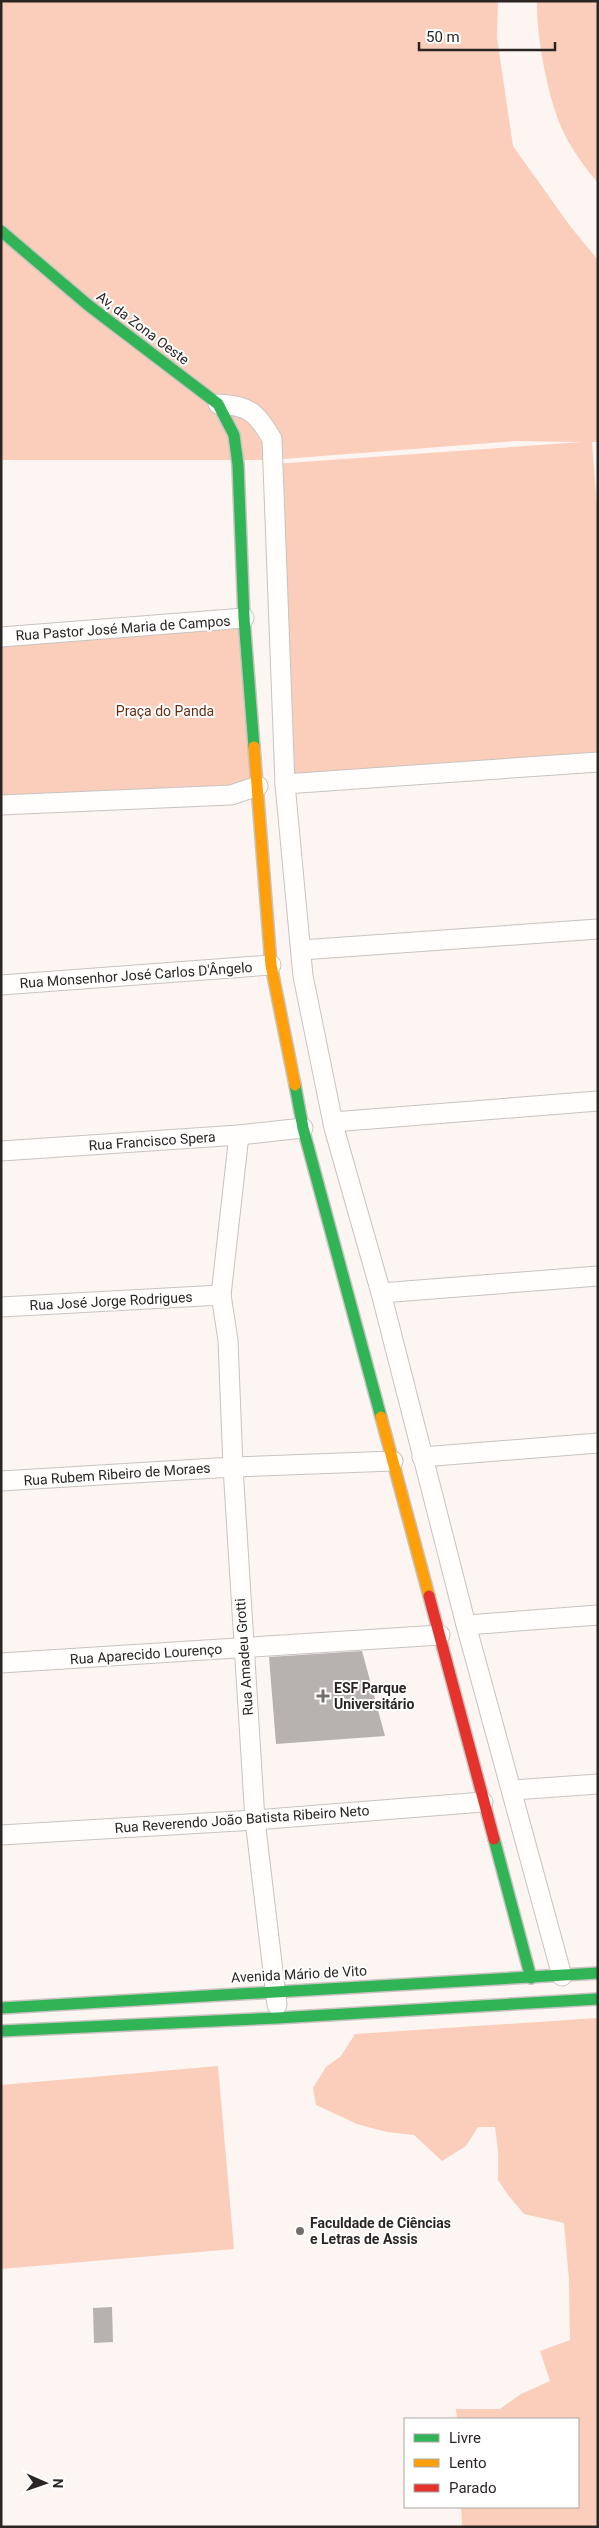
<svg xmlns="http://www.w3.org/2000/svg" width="599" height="2528" font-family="Roboto,sans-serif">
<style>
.green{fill:#facebb}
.building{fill:#b7b2b0}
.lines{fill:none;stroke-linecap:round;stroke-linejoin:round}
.street-casing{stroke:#c8c3c0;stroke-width:21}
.fast-casing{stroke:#c8c3c0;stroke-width:14}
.slow-casing{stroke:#c8c3c0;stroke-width:14}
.jam-casing{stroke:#c8c3c0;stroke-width:14}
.street{stroke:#fffefd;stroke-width:19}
.fast{stroke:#30b455;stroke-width:11}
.slow{stroke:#ff9f0a;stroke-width:11}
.jam{stroke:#e5322d;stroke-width:11}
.poi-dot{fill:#746e6c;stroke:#fff;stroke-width:2}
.labels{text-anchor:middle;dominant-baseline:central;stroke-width:4;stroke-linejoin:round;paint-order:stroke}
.street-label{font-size:14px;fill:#2b2624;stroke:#fff}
.park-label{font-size:14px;fill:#672d0f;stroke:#fff}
.poi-label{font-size:14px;font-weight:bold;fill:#2b2624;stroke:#fff;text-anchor:start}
</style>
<rect width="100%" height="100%" fill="#fcf5f2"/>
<g class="green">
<path d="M1 1H498L497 38 513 146 570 226 598 260V442H592L598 518V755L287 777 274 464 582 442 515 441 270 460H1Z"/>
<path d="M537 1H598V183C585 168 570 147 562 129 548 98 536 35 537 1Z"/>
<path d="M244 618 258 781 231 795 1 805V636Z"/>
<path d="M598 2018V2527H462L461 2507H578V2419H457L456 2409H500L521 2394 550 2381 540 2351 570 2340 569 2280 564 2223 524 2214 508 2195 498 2180V2150L495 2127H478L466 2146 442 2161 414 2135 387 2132 357 2124 316 2105 313 2088 326 2067 341 2056 355 2034Z"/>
<path d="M218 2066 234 2249 1 2269V2085Z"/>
</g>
<g class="building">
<path d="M362 1651 385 1736 276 1744 269 1657Z"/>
<path d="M112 2307 113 2342 94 2343 93 2308Z"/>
</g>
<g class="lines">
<g class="street-casing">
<g id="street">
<path d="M218 404C249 405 257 413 272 439L285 784 303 976 334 1128 381 1293 466 1625 562 1976"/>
<path d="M1 637 244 618"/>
<path d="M285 784 598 762"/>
<path d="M1 805 231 795 258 786"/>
<path d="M301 950 598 929"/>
<path d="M1 985 271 965"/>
<path d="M333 1122 598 1101"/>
<path d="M239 1135 221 1295 228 1340 233 1467 255 1820 277 2005"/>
<path d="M1 1151 239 1135 303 1128"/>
<path d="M381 1293 598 1276"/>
<path d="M1 1307 221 1295"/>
<path d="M422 1457 598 1443"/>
<path d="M1 1481 233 1467 393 1461"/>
<path d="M466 1625 598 1615"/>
<path d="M1 1663 440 1635"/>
<path d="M513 1790 598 1784"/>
<path d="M1 1835 255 1820 483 1802"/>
</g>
</g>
<g class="fast-casing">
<g id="fast">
<path d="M1 231 88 305 218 404 234 435 238 465 244 618 254 747"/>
<path d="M295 1085 303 1128 381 1417"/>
<path d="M494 1839 531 1978"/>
<path d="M1 2008 598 1973"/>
<path d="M1 2031 277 2018 598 1999"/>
</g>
</g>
<g class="slow-casing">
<g id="slow">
<path d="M254 747 271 965 295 1085"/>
<path d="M381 1417 429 1596"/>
</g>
</g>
<g class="jam-casing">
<path id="jam" d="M429 1596 494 1839"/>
</g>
<use href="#street" class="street"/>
<use href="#fast" class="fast"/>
<use href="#slow" class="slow"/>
<use href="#jam" class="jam"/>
</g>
<g class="poi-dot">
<path d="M320.5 1688.5h5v5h5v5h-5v5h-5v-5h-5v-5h5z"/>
<circle cx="300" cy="2231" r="5"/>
</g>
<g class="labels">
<g class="street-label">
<text transform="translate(143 328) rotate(37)">Av, da Zona Oeste</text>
<text transform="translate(123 628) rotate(-4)">Rua Pastor José Maria de Campos</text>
<text transform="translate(136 975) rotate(-4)">Rua Monsenhor José Carlos D'Ângelo</text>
<text transform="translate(152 1141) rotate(-4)">Rua Francisco Spera</text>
<text transform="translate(111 1301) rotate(-3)">Rua José Jorge Rodrigues</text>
<text transform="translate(117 1474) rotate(-4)">Rua Rubem Ribeiro de Moraes</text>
<text transform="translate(146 1654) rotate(-4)">Rua Aparecido Lourenço</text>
<text transform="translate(244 1657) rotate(-94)">Rua Amadeu Grotti</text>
<text transform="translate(242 1819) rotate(-4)">Rua Reverendo João Batista Ribeiro Neto</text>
<text transform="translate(299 1974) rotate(-3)">Avenida Mário de Vito</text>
</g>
<g class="park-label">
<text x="165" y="711">Praça do Panda</text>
</g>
<g class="poi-label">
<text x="334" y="1688">ESF Parque<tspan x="334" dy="16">Universitário</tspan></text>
<text x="310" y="2223">Faculdade de Ciências<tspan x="310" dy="16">e Letras de Assis</tspan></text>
</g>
</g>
<rect width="599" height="2528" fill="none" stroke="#2b2624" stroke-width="5"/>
<rect x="404" y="2418" width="175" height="90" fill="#ffffff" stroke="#aaa8a7"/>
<rect x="414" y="2434" width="25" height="8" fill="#30b455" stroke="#aaa8a7"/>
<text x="449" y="2443" font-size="15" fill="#2b2624">Livre</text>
<rect x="414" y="2459" width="25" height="8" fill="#ff9f0a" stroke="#aaa8a7"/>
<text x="449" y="2468" font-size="15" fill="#2b2624">Lento</text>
<rect x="414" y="2484" width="25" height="8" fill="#e5322d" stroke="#aaa8a7"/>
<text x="449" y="2493" font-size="15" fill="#2b2624">Parado</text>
<g transform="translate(45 2483) rotate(92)" stroke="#ffffff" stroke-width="4" paint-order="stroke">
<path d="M0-4L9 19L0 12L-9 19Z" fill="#2b2624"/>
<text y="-8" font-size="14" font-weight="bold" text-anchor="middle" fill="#2b2624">N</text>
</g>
<path d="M419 42v8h136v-8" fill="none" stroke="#2b2624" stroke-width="2.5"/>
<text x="426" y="42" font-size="15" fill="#2b2624" stroke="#ffffff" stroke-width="4" paint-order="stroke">50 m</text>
</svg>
